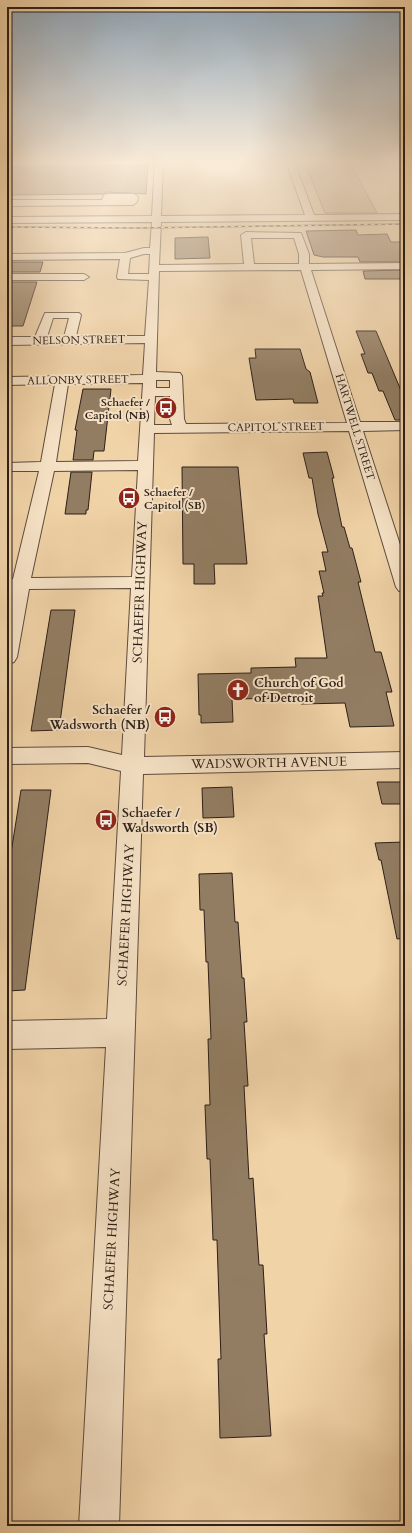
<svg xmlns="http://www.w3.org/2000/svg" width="412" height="1533" font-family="Cardo,serif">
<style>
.green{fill:#d0b490;stroke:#7e6a54}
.building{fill:#927d63;stroke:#2c1f18}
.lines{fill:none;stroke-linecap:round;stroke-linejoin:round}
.minor-casing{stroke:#5d4c3c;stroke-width:2}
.minor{fill:#f6e2c6;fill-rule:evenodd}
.rail-casing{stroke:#2c1f18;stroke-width:1.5}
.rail{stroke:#f6e2c6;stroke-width:1;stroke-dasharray:3.5;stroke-linecap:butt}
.labels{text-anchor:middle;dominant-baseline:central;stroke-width:4;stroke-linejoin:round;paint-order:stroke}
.far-street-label{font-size:11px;fill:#2c1f18;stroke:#f6e2c6}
.far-poi-label{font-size:11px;font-weight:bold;fill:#2c1f18;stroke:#f6e2c6;text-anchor:end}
.street-label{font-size:13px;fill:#2c1f18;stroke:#f6e2c6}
.poi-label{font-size:13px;font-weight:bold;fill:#2c1f18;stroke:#f6e2c6;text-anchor:start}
</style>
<rect width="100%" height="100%" fill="#f1d3a8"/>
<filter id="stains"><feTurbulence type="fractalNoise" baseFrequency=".005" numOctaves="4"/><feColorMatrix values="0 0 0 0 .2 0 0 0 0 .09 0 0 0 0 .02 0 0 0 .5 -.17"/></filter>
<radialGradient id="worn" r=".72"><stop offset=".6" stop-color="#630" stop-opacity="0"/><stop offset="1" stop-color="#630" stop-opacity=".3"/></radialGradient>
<g class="green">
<path d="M225 161H277V164H226Z"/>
<path d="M304 161H349L377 213H325Z"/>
</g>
<g class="building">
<path d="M148 165 146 194 107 192 103 194 7 195V167Z"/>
<path d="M356 230 358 235 387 234 391 242H405V262H360L358 257H323L314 255 306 231Z"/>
<path d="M208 237 210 258 175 259V238Z"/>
<path d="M7 262H43L40 272H7Z"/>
<path d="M405 270V279H365L363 271Z"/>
<path d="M7 282H37L23 326H7Z"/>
<path d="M356 331H376L405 400V420H395L383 391H379L372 373H368L361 354H365Z"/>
<path d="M255 349H300L306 369 310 372 318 403H294L293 399 256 400 249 358H256Z"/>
<path d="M83 389H111L104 451H94L93 460H73L77 430H75Z"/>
<path d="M327 452 334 478H332L342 527H344L350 548H352L361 582H358L375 652H381L392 692H386L394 726 350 727 345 703 301 704V698L232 699 233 722 201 723V715H199L198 674 251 673V668L296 667 295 658H327L318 596H323L322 593H324L319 571H326L322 552H328L318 514 312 478H309L303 453Z"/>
<path d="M182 467H238L247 564H214L215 584H194V564H183Z"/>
<path d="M71 472H92L88 510H86V514H65Z"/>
<path d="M51 610H75L59 730 31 731Z"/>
<path d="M377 782H405V804H382Z"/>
<path d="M232 787 234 817 203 818 202 788Z"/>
<path d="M21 790H51L25 990 7 991V872H8Z"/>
<path d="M405 842V938L397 939 381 860H379L375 843Z"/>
<path d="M232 873 235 922H238L242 978H244L247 1022H244L248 1086H244L249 1179 253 1178 259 1265H263L267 1334H264L271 1436 220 1438 218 1359H221L217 1240H213L210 1159H207L205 1105H210L208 1039H211L208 962H206L204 910H200L199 874Z"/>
</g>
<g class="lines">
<g class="minor-casing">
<g id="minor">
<path d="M155 161H163L161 216 305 215 286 161H294L314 215 405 214V220L161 222 159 265 244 264 241 235 246 232 301 233 309 254V264L405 263V269L311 270 360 422H405V430L363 431 405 560V592L399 591 396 587 349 431 154 433 144 757 405 752V768L143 774 119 1526H79L106 1047 7 1049V1021L107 1019 121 771 88 763 7 764V748L88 747 122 755 131 588 29 589 17 657 14 662 7 664V609L11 589H7V579H13L39 471H7V463L41 462 55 384 7 385V377L143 375 145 343 7 345V337H35L45 313H79L81 315 76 336H145L149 280 118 279 117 277 120 259 7 260V254L125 253 144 248H150L152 222 7 223V217L152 216ZM251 238H294L299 254V264H254ZM144 254H150L149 274H128L130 258ZM301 270 347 423 186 424 184 419 182 376 180 373 156 372 159 271ZM53 318H69L64 337H47ZM156 380H170V388H156ZM143 383 138 461 56 462 68 384ZM155 396H170V419L172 425H154ZM138 470 132 577 31 578 54 471Z"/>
<path d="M400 161H405V164Z"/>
<path d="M107 194H134L138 197 137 202 133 205 7 206V200H102L104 195Z"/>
<path d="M7 274H84L89 277 84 280H7Z"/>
</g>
</g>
<use href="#minor" class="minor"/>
<g class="rail-casing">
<path id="rail" d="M7 227 136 228 405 224"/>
</g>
<use href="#rail" class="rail"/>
</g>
<linearGradient id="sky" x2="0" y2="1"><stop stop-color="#91a8bb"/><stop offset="0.43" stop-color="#f9ebd8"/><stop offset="1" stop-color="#f9ebd8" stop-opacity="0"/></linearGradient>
<rect width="412" height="376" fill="url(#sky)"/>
<defs>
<g id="bus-disc" transform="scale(1.15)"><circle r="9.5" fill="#8f2418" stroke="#f6e2c6"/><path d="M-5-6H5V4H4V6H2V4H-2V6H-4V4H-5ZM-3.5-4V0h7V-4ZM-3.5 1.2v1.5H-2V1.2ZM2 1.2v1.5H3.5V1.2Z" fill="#fff"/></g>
<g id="church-disc" transform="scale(1.15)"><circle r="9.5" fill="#8f2418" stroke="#f6e2c6"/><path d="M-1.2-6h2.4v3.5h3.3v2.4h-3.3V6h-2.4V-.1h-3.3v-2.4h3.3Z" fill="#fff"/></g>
</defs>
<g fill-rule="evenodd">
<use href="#bus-disc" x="166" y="408"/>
<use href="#bus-disc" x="129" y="498"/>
<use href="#church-disc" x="238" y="690"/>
<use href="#bus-disc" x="165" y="717"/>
<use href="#bus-disc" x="106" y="820"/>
</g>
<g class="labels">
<g class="far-street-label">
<text transform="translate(79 340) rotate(-1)">NELSON STREET</text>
<text transform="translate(78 380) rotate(-1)">ALLONBY STREET</text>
<text transform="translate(276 427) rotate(-1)">CAPITOL STREET</text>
<text transform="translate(355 427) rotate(73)">HARTWELL STREET</text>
</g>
<g class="far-poi-label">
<text x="150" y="402">Schaefer /<tspan x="150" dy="13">Capitol (NB)</tspan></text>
<text x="144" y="492" text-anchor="start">Schaefer /<tspan x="144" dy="13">Capitol (SB)</tspan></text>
</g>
<g class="street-label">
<text transform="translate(140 592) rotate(-88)">SCHAEFER HIGHWAY</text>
<text transform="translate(269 763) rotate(-1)">WADSWORTH AVENUE</text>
<text transform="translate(126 915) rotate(-87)">SCHAEFER HIGHWAY</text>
<text transform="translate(112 1239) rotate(-87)">SCHAEFER HIGHWAY</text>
</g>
<g class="poi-label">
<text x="254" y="683">Church of God<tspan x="254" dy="15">of Detroit</tspan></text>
<text x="150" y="710" text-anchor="end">Schaefer /<tspan x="150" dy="15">Wadsworth (NB)</tspan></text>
<text x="122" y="813">Schaefer /<tspan x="122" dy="15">Wadsworth (SB)</tspan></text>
</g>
</g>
<rect width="412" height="1533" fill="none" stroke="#f1d3a8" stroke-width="24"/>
<rect x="8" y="8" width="396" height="1517" fill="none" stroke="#2c1f18" stroke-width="2"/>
<rect x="12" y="12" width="388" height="1509" fill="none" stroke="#2c1f18"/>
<rect width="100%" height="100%" filter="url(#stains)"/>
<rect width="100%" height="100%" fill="url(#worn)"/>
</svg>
